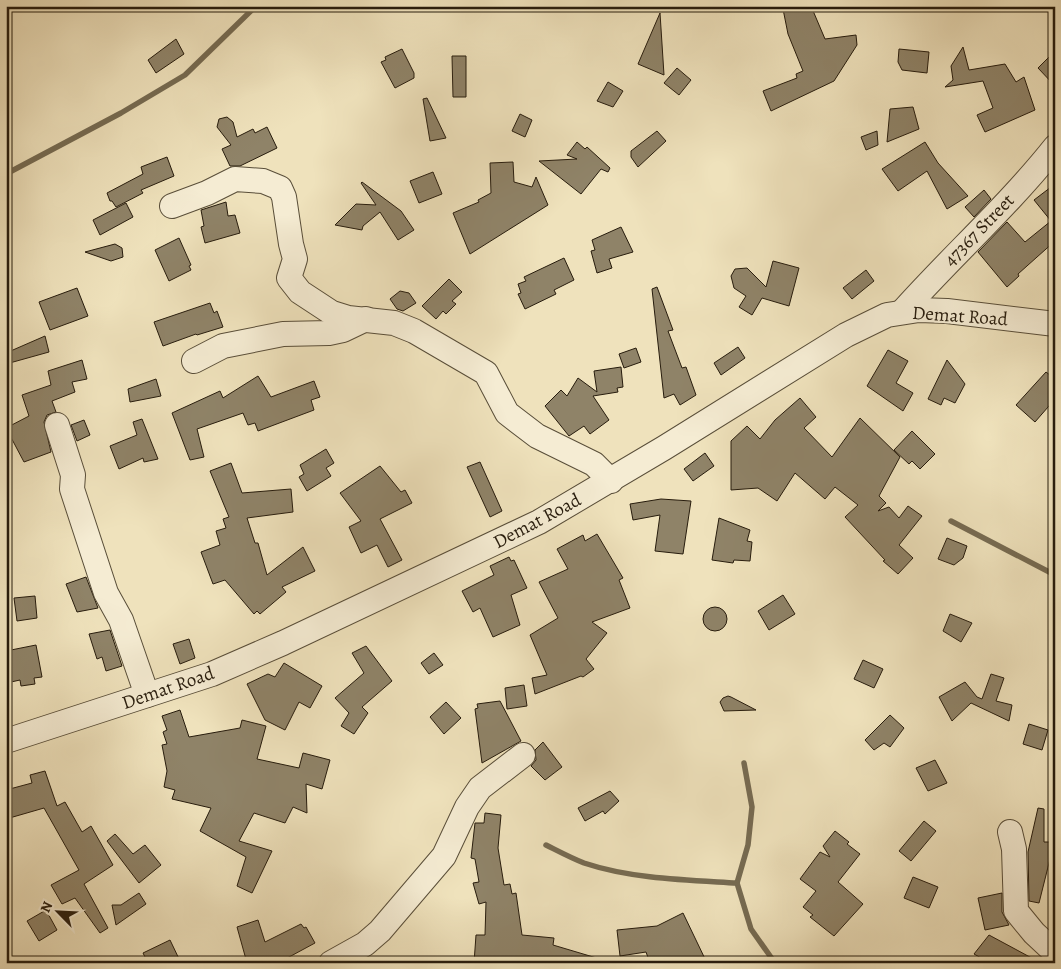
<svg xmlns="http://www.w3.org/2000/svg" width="1061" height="969" font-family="Alegreya,serif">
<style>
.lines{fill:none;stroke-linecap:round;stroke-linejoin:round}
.stream{stroke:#766b52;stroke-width:5.5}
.building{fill:#8f8368;stroke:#271c0d}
.minor-casing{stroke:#594e39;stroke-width:26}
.minor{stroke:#f5ecd3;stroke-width:24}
.labels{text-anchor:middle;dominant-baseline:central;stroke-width:4;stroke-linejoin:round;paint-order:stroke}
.street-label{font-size:19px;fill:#271c0d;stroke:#f5ecd3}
</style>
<rect width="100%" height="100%" fill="#efe2bc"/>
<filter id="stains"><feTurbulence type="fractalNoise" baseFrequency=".004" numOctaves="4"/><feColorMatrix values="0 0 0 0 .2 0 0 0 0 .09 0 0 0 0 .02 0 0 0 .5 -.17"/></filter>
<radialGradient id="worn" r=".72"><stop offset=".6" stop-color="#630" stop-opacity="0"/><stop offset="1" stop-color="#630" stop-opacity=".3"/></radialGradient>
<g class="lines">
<g class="stream">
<path d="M6 174 121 113 185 75 256 6"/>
<path d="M951 521 1055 575"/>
<path d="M744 763 752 807 748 845 737 883 751 929 775 963"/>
<path d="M546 845C558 851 571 858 584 863 632 879 687 880 737 883"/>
</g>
</g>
<g class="building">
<path d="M794 6H811L825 39 856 35 857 45 834 81 771 111 763 91 797 78 796 74 803 71 788 34 783 9Z"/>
<path d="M660 13 664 75 638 64Z"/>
<path d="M176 39 184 54 156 73 148 60Z"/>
<path d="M963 47 969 70 1005 64 1016 82 1024 77 1035 110 985 132 977 115 993 108 983 81 945 87 953 80 951 66Z"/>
<path d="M402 49 414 73V78L395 88 381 62 386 60 385 57Z"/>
<path d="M899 49 929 52 927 73 902 70 898 62Z"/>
<path d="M1055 51V86L1038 68Z"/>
<path d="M452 56H466V97H453Z"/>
<path d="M677 68 691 80 679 95 664 83Z"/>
<path d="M608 82 623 91 613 107 597 101Z"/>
<path d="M427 98 446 138 430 141 423 99Z"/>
<path d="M913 107 919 129 887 142 890 109Z"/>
<path d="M520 114 532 120 525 137 512 131Z"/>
<path d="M227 117 233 122 237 137 253 129 255 133 267 127 277 148 240 166H230L222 149 231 145 217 127 219 119Z"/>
<path d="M657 131 666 141 638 167 631 157V151Z"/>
<path d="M877 131 878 145 866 150 861 137Z"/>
<path d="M577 142 585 149 587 147 610 168 608 172 601 169 581 194 539 161 577 159 567 155Z"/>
<path d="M925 142 938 163 968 196 947 209 927 171 898 191 882 169Z"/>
<path d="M167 157 174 176 141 190 143 193 116 207 112 201H110L107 193 143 174 141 167Z"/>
<path d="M513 162 514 182 532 187 536 177 548 205 470 254 453 213 479 202 478 200 491 193 490 163Z"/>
<path d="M433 172 442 194 419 203 410 181Z"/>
<path d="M362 182 401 211 414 230 398 240 380 212 363 226 362 230 335 225 356 204 376 205 361 183Z"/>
<path d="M1055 184V241L1018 274 1019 276 1007 287 978 252 1007 222 1025 242 1051 221 1034 200Z"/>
<path d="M984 190 991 199 974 217 965 207Z"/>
<path d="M226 202 228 216 235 215 240 233 205 243 201 227 204 226 201 210Z"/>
<path d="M126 203 133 217 100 235 93 220Z"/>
<path d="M621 227 633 252 609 259 612 268 597 273 591 251 595 250 592 240Z"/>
<path d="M179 238 191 265 189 266 191 270 169 281 155 250Z"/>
<path d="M115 244 122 248 123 257 111 261 85 252Z"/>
<path d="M564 258 574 280 554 290 556 294 525 309 518 294 521 293 518 284 526 281 524 277Z"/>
<path d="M773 261 799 268 789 306 762 298 752 315 739 307 746 296 734 288 731 276 735 269 747 268 766 287Z"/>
<path d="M866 270 874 281 852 299 843 288Z"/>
<path d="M449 279 462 292 452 301 456 304 446 314 443 311 436 319 422 306Z"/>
<path d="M657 287 673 330 668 331 682 368 686 367 696 395 680 405 674 394 664 398 652 289Z"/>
<path d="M77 288 88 316 50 330 39 302Z"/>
<path d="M400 291 409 293 416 303 403 311 397 309 390 299Z"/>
<path d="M210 303 214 313 217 311 223 327 197 335 196 334 163 346 154 322Z"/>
<path d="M45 336 49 352 6 364V353Z"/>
<path d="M738 347 745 358 721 375 714 363Z"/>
<path d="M636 348 641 362 624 368 619 354Z"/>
<path d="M888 350 908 361 896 383 913 393 903 411 867 386Z"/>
<path d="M82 360 87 379 72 382 75 392 52 401 56 412 47 415 44 422 51 452 24 462 6 428 29 416 22 395 51 385 48 371Z"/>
<path d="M947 360 965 384 955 403 944 398 941 405 928 399Z"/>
<path d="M621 367 623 387 617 388 618 392 593 396 609 420 590 434 584 426 569 436 545 406 561 390 567 396 578 378 597 392 594 371Z"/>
<path d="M1046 372 1055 379V399L1035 422 1016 405Z"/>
<path d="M258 376 271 397 314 381 320 397 311 400 314 410 258 431 255 423 248 425 243 413 197 429 204 457 190 460 172 413 220 391 223 398Z"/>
<path d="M156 379 161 396 130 402 128 389Z"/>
<path d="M800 398 816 417 804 428 832 457 860 418 900 457 879 496 886 503 878 511 889 507 899 518 908 506 922 516 899 545 913 558 898 574 883 561 885 560 845 517 858 505 835 487 825 499 795 473 777 501 758 488 731 490V441L747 426 760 439 775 420Z"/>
<path d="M142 419 158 459 144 462 143 458 119 469 110 446 137 435 133 422Z"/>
<path d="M84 420 90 435 77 441 71 425Z"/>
<path d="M912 431 935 454 920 469 912 461 909 464 894 450Z"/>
<path d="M326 449 334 463 326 468 331 476 307 491 299 477 304 474 300 465Z"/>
<path d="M705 453 714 466 693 481 684 469Z"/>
<path d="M480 462 502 511 490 517 467 467Z"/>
<path d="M231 463 242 493 291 489 293 512 247 518 255 543H258L267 575 303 547 315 571 282 587 286 592 260 614 257 611 254 614 225 580 213 584 201 552 220 545 216 531 226 528 223 519 229 517 210 471Z"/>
<path d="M380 466 401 492 405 490 412 503 380 519 402 560 388 567 377 545 361 553 349 527 361 521 340 493Z"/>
<path d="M661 499 691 501 683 554 655 551 660 515 633 520 630 504Z"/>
<path d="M719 518 750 530 747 541 752 542 750 561 734 560 733 563 712 560Z"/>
<path d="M597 534 623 578 619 580 630 608 592 622 607 633 586 659 594 669 583 677 581 676 535 694 532 678 547 675 530 635 558 618 539 582 568 569 557 549 583 535 585 541Z"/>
<path d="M947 538 967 546 963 558 954 565 938 559Z"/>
<path d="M509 557 511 561 514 560 527 588 511 595 520 625 493 637 480 608 473 612 462 591 494 575 490 566Z"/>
<path d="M86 577 98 608 77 612 66 584Z"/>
<path d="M783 595 795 614 769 630 758 611Z"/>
<path d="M35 596 37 618 17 621 14 598Z"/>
<circle cx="715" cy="619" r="12"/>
<path d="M950 614 972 623 961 642 943 631Z"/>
<path d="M110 630 122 666 106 671 102 657 97 659 89 634Z"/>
<path d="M189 639 195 658 180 664 173 644Z"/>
<path d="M36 645 42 677 34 678 35 684 21 686 20 680 11 682 6 651Z"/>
<path d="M366 646 392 681 362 707 368 713 354 734 341 726 349 713 335 698 364 673 352 653Z"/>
<path d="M434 653 443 665 429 674 421 663Z"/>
<path d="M863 660 883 669 874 688 854 679Z"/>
<path d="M284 663 322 686 310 708 299 702 285 730 265 720 247 684 268 674 275 677Z"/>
<path d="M991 674 1004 678 996 701 1012 705 1009 721 971 703 952 721 939 697 965 682 977 697 982 699Z"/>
<path d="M524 685 527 706 507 709 505 688Z"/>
<path d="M728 696 731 697 756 710 724 711 720 702 723 698Z"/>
<path d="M500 701 521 741 482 763 475 709 478 708 477 704Z"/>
<path d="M446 702 461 718 444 734 430 717Z"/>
<path d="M180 710 189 737 240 728 242 720 266 726 257 759 299 768 303 753 330 760 322 789 306 784 307 813 293 807 285 823 254 813 239 841 272 851 252 893 237 886 246 857 200 831 211 808 172 799 175 790 164 787 167 771 162 745 167 744 163 732 167 730 162 716Z"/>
<path d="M890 715 904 728 890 747 884 743 874 750 865 740Z"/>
<path d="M1029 724 1048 730 1042 750 1023 744Z"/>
<path d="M543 742 562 767 545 780 531 766 536 760 535 750Z"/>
<path d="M935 760 947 783 928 791 916 768Z"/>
<path d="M45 771 57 806 65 802 82 832 91 826 113 865 84 884 108 928 100 933 75 898 62 904 51 885 79 870 44 808 6 819V790L32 783 30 775Z"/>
<path d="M610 791 619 801 605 814 603 811 585 821 578 808Z"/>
<path d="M1038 808 1044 809V842H1050V859L1039 903 1029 901 1028 852Z"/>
<path d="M485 813 501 815 498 848 504 885 510 884 512 894 516 893 522 935 554 938 553 945 600 959V963H474L476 935H485L486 902 479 904 473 883 479 882 475 859 471 858 475 823H484Z"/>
<path d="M924 821 936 831 911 861 899 851Z"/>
<path d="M835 831 849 842 847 844 860 854 838 882 863 904 834 936 810 917 813 915 803 907 816 891 800 879 820 852 830 857 823 846Z"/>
<path d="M115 834 133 854 145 845 161 865 139 883 107 841Z"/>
<path d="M913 877 938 887 929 908 904 898Z"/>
<path d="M139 893 146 904 116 925 112 905H121Z"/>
<path d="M1002 893V912L1009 925 985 930 978 898Z"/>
<path d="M46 910 57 930 39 941 27 921Z"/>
<path d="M683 913 707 963H650L646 952 620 956 617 930 657 926Z"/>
<path d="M258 920 265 942 301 924 304 928 306 927 315 943 278 963H247L237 927Z"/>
<path d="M989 935 1041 963H990L974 954Z"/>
<path d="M170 940 181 963H148L143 953Z"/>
</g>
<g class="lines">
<g class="minor-casing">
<g id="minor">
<path d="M172 206 207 193 235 179 263 181 280 188 284 197 291 244 295 259 289 278 300 292 332 313 348 318 394 323 414 331 486 373 507 413 537 436 594 464 611 481"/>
<path d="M902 312C952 256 1008 206 1055 147"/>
<path d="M194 361 223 346 283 334 329 333 343 330 366 319"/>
<path d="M57 425 73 475 72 489 106 593 121 620 147 695"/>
<path d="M6 741 212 674 283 643 539 522 664 448 846 335 887 315 919 310 947 311 1055 324"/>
<path d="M1010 832 1014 849 1016 911 1034 933 1049 947 1055 949"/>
<path d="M331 963 365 944 380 931 444 856 467 807 480 788 523 755"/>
</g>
</g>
<use href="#minor" class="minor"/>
</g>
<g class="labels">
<g class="street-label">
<text transform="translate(979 230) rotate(-46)">47367 Street</text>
<text transform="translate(960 316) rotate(4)">Demat Road</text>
<text transform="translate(537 521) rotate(-28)">Demat Road</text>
<text transform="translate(168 688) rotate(-19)">Demat Road</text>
</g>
</g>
<rect width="1061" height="969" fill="none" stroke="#efe2bc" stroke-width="25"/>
<rect x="8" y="8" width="1046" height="954" fill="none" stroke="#271c0d" stroke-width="2.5"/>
<rect x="12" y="12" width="1036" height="944" fill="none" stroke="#271c0d"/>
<g transform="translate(58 912) rotate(294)" stroke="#f5ecd3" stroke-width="4" paint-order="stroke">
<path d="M0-4L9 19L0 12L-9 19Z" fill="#271c0d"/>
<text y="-8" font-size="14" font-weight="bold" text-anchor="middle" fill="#271c0d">N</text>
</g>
<rect width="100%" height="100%" filter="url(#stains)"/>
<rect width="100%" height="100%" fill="url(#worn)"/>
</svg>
